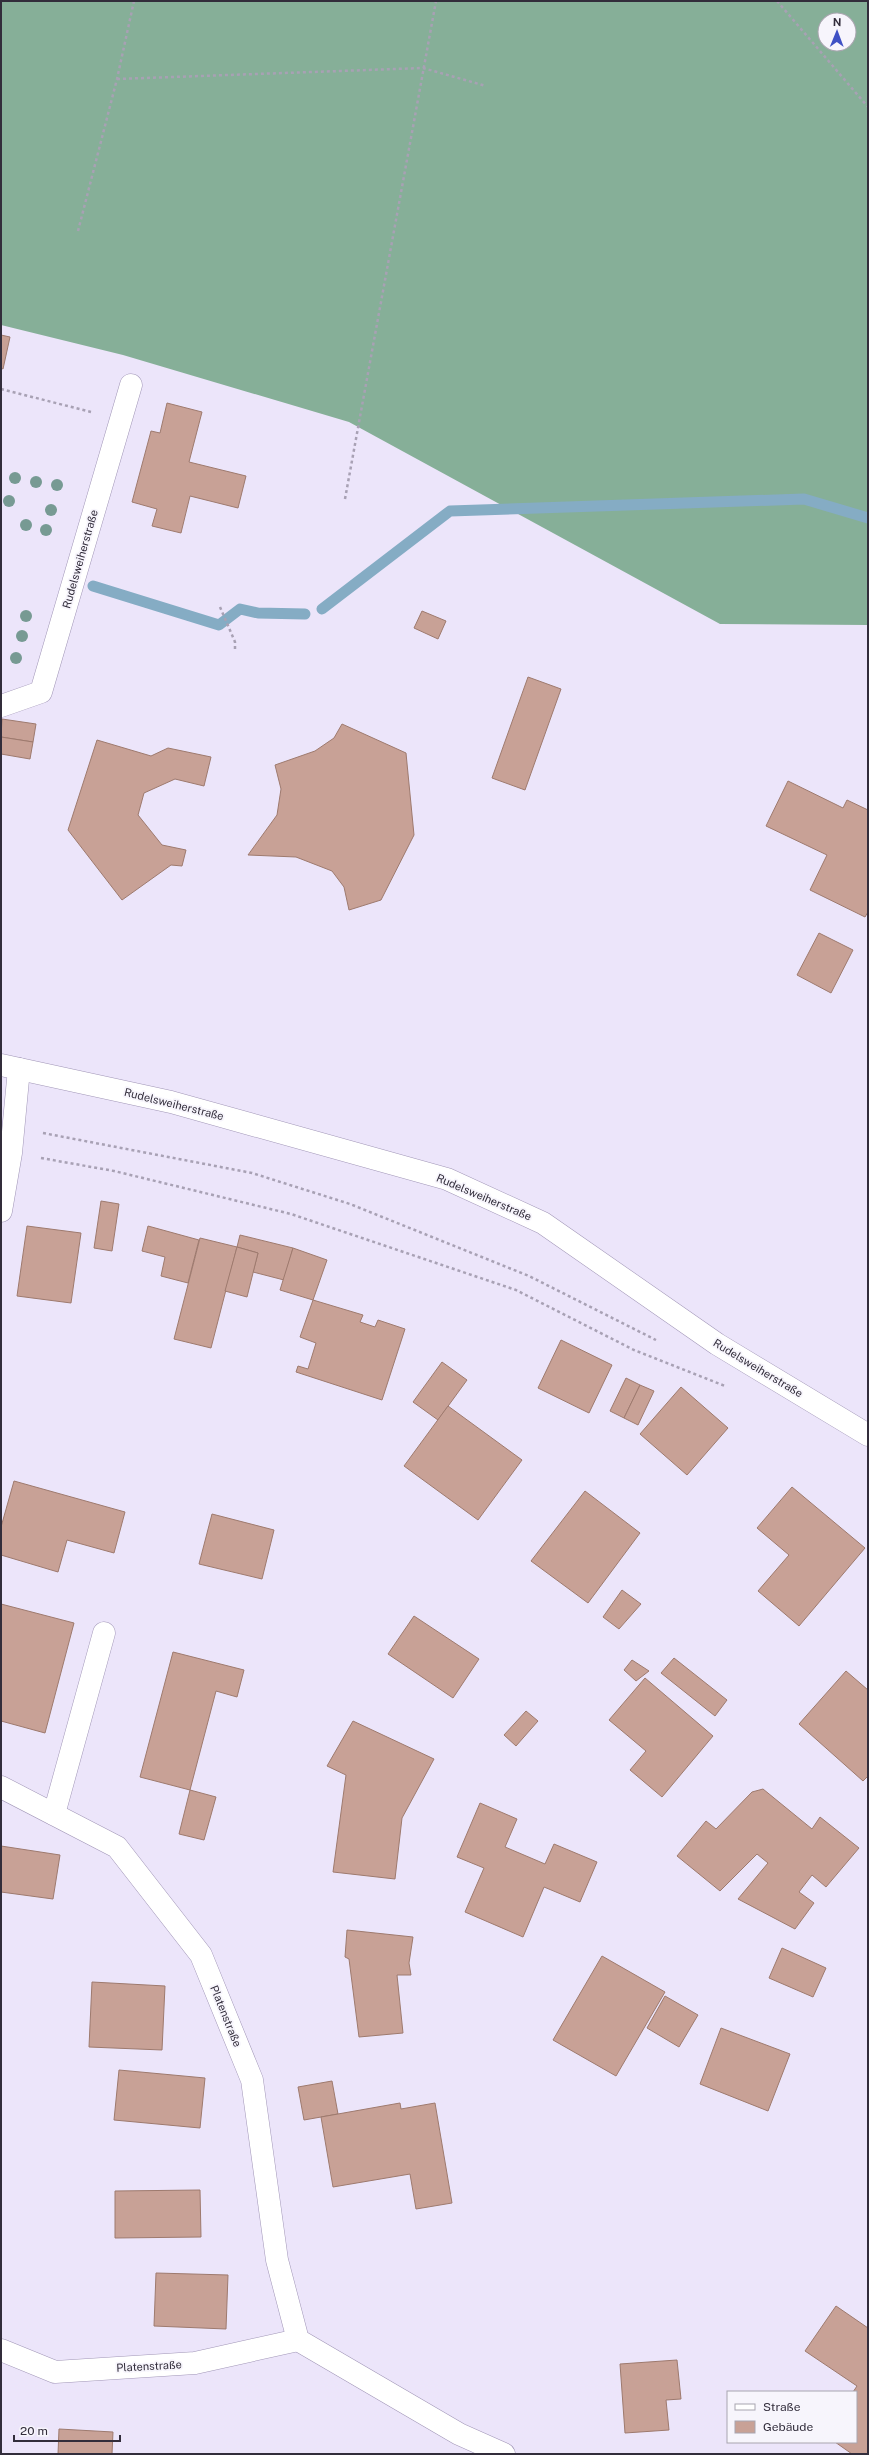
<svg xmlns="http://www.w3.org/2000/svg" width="869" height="2455" font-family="'Public Sans',sans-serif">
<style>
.forest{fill:#86af98;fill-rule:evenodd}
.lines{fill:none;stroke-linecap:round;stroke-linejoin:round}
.stream{stroke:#85acc4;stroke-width:11}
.building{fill:#c8a196;stroke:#9e7a6e}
.minor-casing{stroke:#a196b7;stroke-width:23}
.path{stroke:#a8a1b4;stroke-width:2.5;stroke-dasharray:3 3;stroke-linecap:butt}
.minor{stroke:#fff;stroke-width:22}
.tree{fill:#779a93}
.labels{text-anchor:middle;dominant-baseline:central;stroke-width:3.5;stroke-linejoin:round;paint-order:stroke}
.street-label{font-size:11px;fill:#322d3b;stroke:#f7f5fc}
</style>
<rect width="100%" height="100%" fill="#ece5fa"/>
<path class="forest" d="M1 1H868V625L720 624 349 422 123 355 1 325ZM825 20H849V44H825Z"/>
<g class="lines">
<g class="stream">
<path d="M93 586 219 625 240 609 258 613 305 614"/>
<path d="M322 609 450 511 804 499 868 518"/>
</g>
</g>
<g class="building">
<path d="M1 335 10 337 3 369 1 368Z"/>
<path d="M167 403 202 412 189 462 246 476 238 508 190 496 181 533 152 526 157 509 132 502 151 431 160 433Z"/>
<path d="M422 611 446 621 438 639 414 628Z"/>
<path d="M528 677 561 689 525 790 492 778Z"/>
<path d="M2 719 36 724 33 742 1 737Z"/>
<path d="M342 724 406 753 414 835 381 900 349 910 344 887 332 871 296 857 248 855 277 815 281 789 275 765 315 751 334 738Z"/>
<path d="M1 737 33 742 30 759 1 754Z"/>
<path d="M97 740 151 756 168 748 211 757 204 786 175 779 144 793 138 815 162 845 186 850 182 866 171 865 122 900 68 830Z"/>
<path d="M788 781 843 808 847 800 868 810V912L865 917 810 890 827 855 766 826Z"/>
<path d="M819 933 853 950 831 993 797 975Z"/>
<path d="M101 1201 119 1204 112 1251 94 1248Z"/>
<path d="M27 1226 81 1233 71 1303 17 1296Z"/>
<path d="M148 1226 199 1240 188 1283 161 1276 165 1257 142 1251Z"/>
<path d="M240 1235 293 1248 284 1280 253 1272 258 1253 237 1247Z"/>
<path d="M200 1238 237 1247 211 1348 174 1339Z"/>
<path d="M237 1247 258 1253 247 1297 225 1291Z"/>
<path d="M293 1248 327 1260 313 1300 280 1290Z"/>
<path d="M313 1300 363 1315 360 1322 375 1327 378 1320 405 1329 382 1400 296 1372 298 1366 308 1369 316 1343 300 1337Z"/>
<path d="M561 1340 612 1365 589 1413 538 1388Z"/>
<path d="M442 1362 467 1380 438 1420 413 1402Z"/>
<path d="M626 1378 640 1385 624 1418 610 1411Z"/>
<path d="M640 1385 654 1391 638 1425 624 1418Z"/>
<path d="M681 1387 728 1428 687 1475 640 1434Z"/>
<path d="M448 1406 522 1460 478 1520 404 1466Z"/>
<path d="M14 1481 125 1512 114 1553 67 1540 58 1572 1 1555V1527Z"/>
<path d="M792 1487 865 1548 799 1626 758 1591 789 1555 757 1528Z"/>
<path d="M585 1491 640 1533 588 1603 531 1561Z"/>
<path d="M212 1514 274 1530 262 1579 199 1564Z"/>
<path d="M622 1590 641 1604 619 1629 603 1617Z"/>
<path d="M1 1604 74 1623 45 1733 1 1721Z"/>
<path d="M414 1616 479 1659 453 1698 388 1654Z"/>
<path d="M173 1652 244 1670 237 1697 216 1691 190 1790 140 1777Z"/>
<path d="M674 1658 727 1700 715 1716 661 1673Z"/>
<path d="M632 1660 649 1671 636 1681 624 1670Z"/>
<path d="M846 1671 868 1690V1776L863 1781 799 1724Z"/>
<path d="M645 1678 713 1736 662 1797 630 1770 646 1751 609 1720Z"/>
<path d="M526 1711 538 1721 516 1746 504 1735Z"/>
<path d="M353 1721 434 1759 402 1818 395 1879 333 1872 346 1775 327 1766Z"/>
<path d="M763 1789 812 1829 820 1817 859 1848 826 1887 812 1875 799 1892 814 1903 795 1929 738 1899 768 1863 757 1854 720 1891 677 1856 706 1821 716 1829 752 1792Z"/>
<path d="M190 1790 216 1797 204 1840 179 1834Z"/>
<path d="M480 1803 517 1819 505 1847 545 1864 554 1844 597 1862 580 1902 544 1887 523 1937 465 1912 484 1868 457 1857Z"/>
<path d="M1 1846 60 1855 53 1899 1 1892Z"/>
<path d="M347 1930 413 1937 409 1963 411 1975H397L403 2033 359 2037 349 1959 345 1957Z"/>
<path d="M782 1948 826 1968 813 1997 769 1978Z"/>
<path d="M602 1956 665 1992 616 2076 553 2040Z"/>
<path d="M92 1982 165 1986 162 2050 89 2047Z"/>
<path d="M665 1996 698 2015 679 2047 647 2028Z"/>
<path d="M721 2028 790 2054 768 2111 700 2084Z"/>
<path d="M119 2070 205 2078 200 2128 114 2120Z"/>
<path d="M332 2081 338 2114 304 2120 298 2087Z"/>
<path d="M400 2103 401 2109 435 2103 452 2203 416 2209 410 2174 333 2187 321 2117Z"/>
<path d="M200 2190 201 2237 115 2238V2191Z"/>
<path d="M156 2273 228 2275 226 2329 154 2326Z"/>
<path d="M836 2306 868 2328V2454H852L835 2442H856V2392H853L857 2386 805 2351Z"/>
<path d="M677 2360 681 2399 666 2400 669 2430 625 2433 620 2364Z"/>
<path d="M59 2429 113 2432 112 2454H58Z"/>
</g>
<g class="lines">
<g class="minor-casing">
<g id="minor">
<path d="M1 706 41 692 131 385"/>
<path d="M1 1065 171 1102 447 1179 543 1223 717 1344 868 1435"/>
<path d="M1 1211 11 1153 19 1069"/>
<path d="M1 1787 117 1847 201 1955 252 2080 277 2260 298 2340 459 2434 504 2454"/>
<path d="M54 1814 104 1633"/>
<path d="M1 2350 55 2372 195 2363 298 2340"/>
</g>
</g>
<g class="path">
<path d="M777 1 868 107"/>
<path d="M117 79 423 68 486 86"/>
<path d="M78 231 117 79 134 1"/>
<path d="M1 389 91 412"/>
<path d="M345 499 436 1"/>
<path d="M220 607 235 642V650"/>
<path d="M43 1133 252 1173 350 1204 529 1276 656 1340"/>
<path d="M41 1158 114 1171 291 1214 516 1290 634 1350 725 1386"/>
</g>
<use href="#minor" class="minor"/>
</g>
<g class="tree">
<circle cx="15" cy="478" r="6"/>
<circle cx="36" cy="482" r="6"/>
<circle cx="57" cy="485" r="6"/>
<circle cx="9" cy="501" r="6"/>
<circle cx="51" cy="510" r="6"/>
<circle cx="26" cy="525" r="6"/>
<circle cx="46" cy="530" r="6"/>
<circle cx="26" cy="616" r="6"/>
<circle cx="22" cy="636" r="6"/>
<circle cx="16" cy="658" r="6"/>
</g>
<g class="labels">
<g class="street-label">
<text transform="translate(80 559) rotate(-74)">Rudelsweiherstraße</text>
<text transform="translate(174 1104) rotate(14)">Rudelsweiherstraße</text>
<text transform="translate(484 1197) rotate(23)">Rudelsweiherstraße</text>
<text transform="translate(758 1368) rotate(31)">Rudelsweiherstraße</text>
<text transform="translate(226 2016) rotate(68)">Platenstraße</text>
<text transform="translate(149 2366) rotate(-3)">Platenstraße</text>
</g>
</g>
<rect width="869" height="2455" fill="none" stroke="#322d3b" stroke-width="4"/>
<rect x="727" y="2391" width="130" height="52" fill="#f7f5fc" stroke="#a8a5af"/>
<rect x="735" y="2404" width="20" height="6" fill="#ffffff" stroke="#a8a5af"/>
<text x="763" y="2411" font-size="12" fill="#322d3b">Straße</text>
<rect x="735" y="2421" width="20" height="12" fill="#c8a196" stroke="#a8a5af"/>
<text x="763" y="2431" font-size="12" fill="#322d3b">Gebäude</text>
<g transform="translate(837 32) rotate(1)"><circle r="19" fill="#f7f5fc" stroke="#a8a5af"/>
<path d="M0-3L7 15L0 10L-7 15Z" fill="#3f51c5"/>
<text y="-6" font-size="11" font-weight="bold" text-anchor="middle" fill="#322d3b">N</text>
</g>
<path d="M14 2435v6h106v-6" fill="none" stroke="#322d3b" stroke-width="2"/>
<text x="20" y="2435" font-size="12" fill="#322d3b" stroke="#f7f5fc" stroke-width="3" paint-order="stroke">20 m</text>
</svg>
